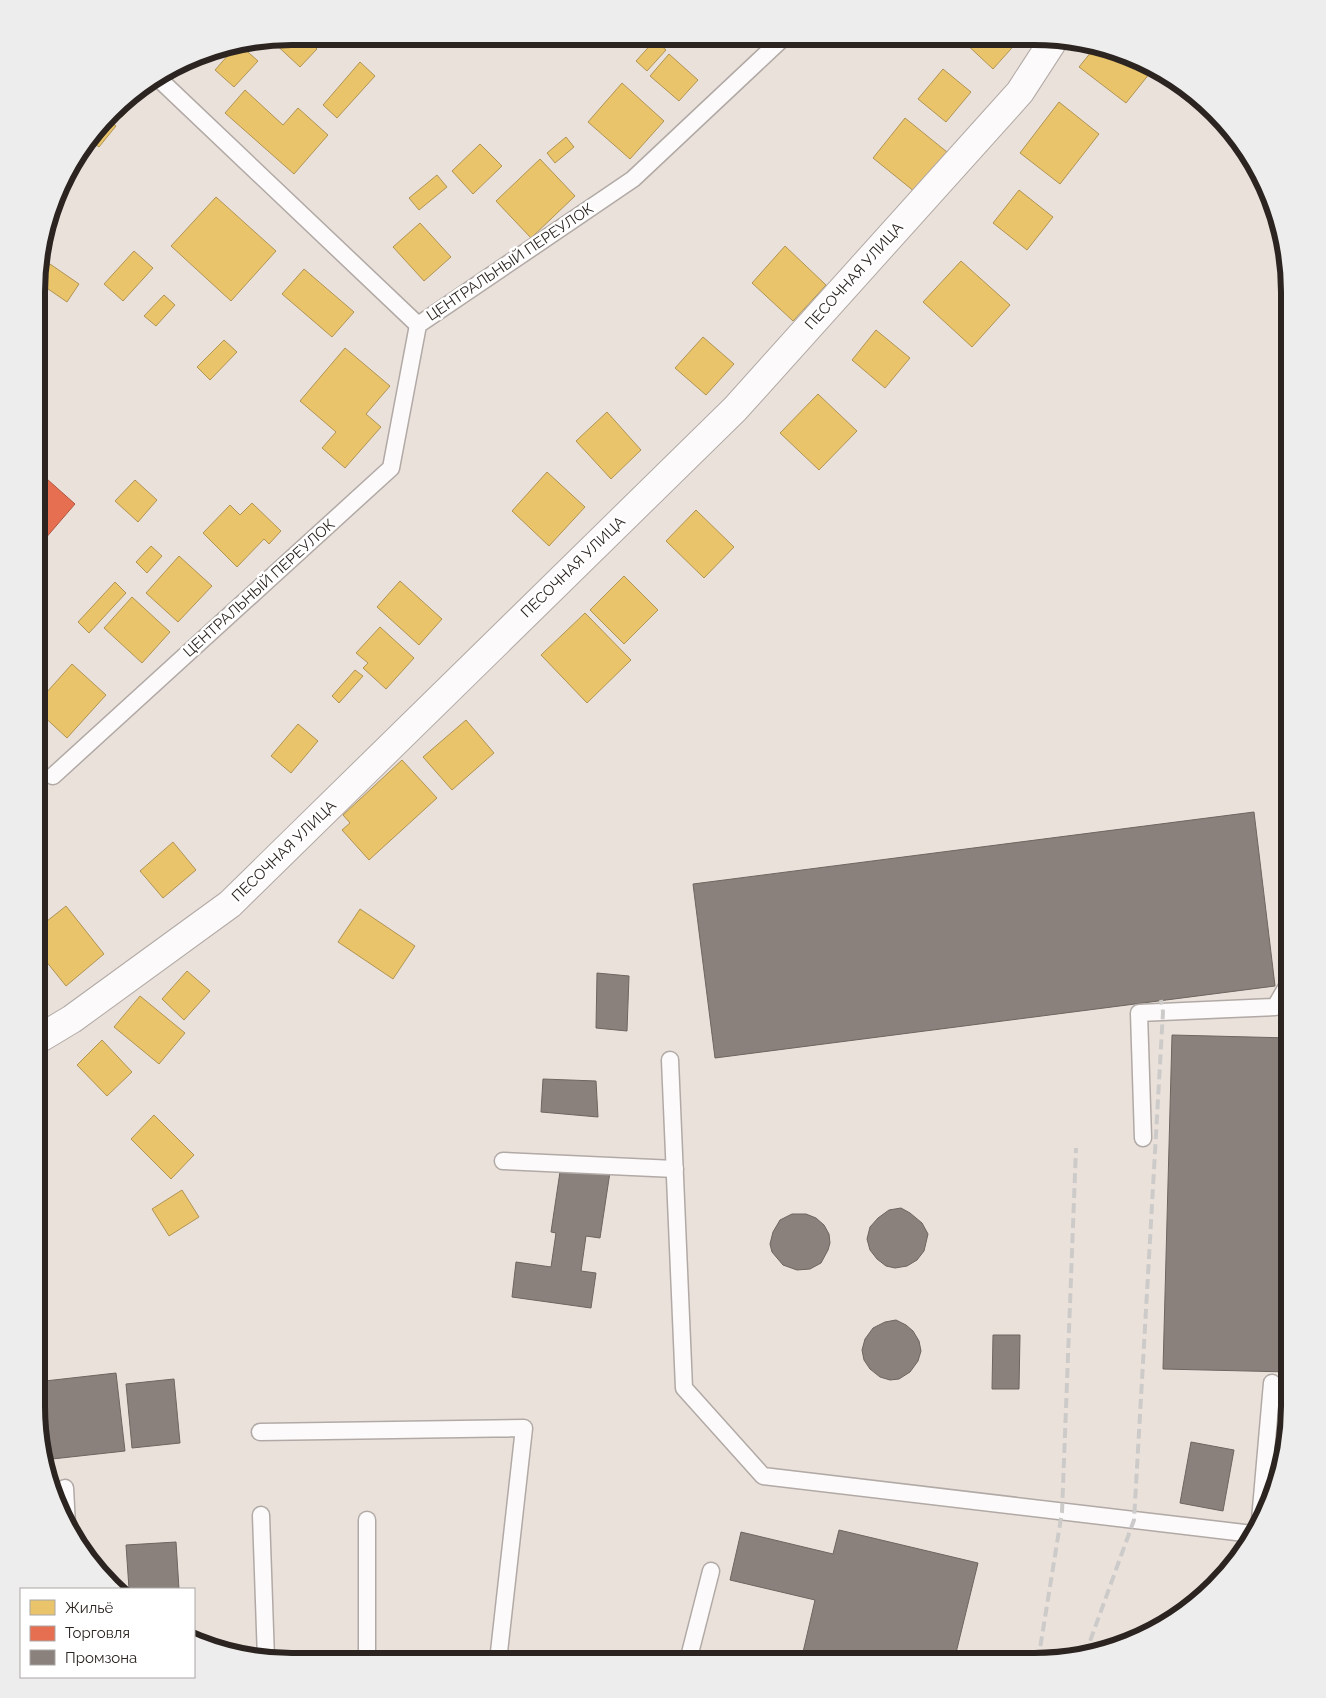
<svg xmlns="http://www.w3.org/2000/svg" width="1326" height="1698" font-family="Raleway,sans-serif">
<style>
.homes{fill:#e9c46a;stroke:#b09454}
.shops{fill:#e76f51;stroke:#af5842}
.industry{fill:#8a817c;stroke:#6e6560}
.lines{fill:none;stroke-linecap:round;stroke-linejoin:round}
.service-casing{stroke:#b1a9a5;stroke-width:19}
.minor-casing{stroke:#b1a9a5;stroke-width:30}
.service{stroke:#fcfafa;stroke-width:16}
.minor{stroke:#fcfafa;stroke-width:28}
.rail{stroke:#cdcbc9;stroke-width:4;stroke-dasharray:10 5;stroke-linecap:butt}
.labels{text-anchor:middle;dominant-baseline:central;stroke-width:5;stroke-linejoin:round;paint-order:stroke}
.street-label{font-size:15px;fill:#2b2420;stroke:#fff}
.rim{fill:none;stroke:#2b2420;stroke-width:6}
</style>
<rect width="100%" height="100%" fill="#ebe1db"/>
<g class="homes">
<path d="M292 36H304L317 49 300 67 271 40Z"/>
<path d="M729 38H739L735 43Z"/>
<path d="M966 38H1017L1019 40 993 69 963 41Z"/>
<path d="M655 40 666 50 647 71 636 61Z"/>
<path d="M237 45H240L258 61 234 87 215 70Z"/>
<path d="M1096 46 1131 56 1154 68 1126 103 1079 67Z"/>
<path d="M669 54 698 80 679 101 650 76Z"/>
<path d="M360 62 375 76 337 118 323 105Z"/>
<path d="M943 69 971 92 946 122 918 99Z"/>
<path d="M622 83 664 121 630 159 588 122Z"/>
<path d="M140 90 144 93 122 117 115 110 124 100Z"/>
<path d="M245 90 283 125 298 108 328 135 294 174 225 113Z"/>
<path d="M1059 102 1099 134 1060 184 1020 153Z"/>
<path d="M905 118 947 152 915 192 873 158Z"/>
<path d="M108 120 116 126 99 147 91 141Z"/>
<path d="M566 137 574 147 555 163 547 153Z"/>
<path d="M480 144 502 166 473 194 452 171Z"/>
<path d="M540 159 575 196 531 238 496 201Z"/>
<path d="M67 174 71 177 64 185Z"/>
<path d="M437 175 447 187 419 210 409 198Z"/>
<path d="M1019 190 1053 217 1027 250 993 223Z"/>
<path d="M216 197 276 251 231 301 171 246Z"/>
<path d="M420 223 451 257 424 281 393 247Z"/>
<path d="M785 246 826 285 793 321 752 283Z"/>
<path d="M134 251 153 268 123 301 104 284Z"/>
<path d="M961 261 1010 305 972 347 923 302Z"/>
<path d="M50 264 79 284 67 302 38 282Z"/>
<path d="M304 269 354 312 332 337 282 294Z"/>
<path d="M164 295 175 305 156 326 144 316Z"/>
<path d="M876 330 910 358 885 388 852 360Z"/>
<path d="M703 337 734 364 706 395 675 368Z"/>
<path d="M224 340 237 352 210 380 197 367Z"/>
<path d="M345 348 390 386 366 414 381 427 345 468 322 448 336 432 300 401Z"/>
<path d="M818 394 857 431 819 470 780 433Z"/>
<path d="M607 412 641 450 611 479 576 441Z"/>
<path d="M547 472 585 507 549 546 512 511Z"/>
<path d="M135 480 157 500 138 522 115 501Z"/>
<path d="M252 503 281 531 269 544 264 539 237 567 203 533 230 505 240 515Z"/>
<path d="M696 510 734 547 704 578 666 541Z"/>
<path d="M151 546 162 556 147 573 136 562Z"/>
<path d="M179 556 212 586 178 622 146 593Z"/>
<path d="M624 576 658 610 624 644 590 610Z"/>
<path d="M400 581 442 619 419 645 377 607Z"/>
<path d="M115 582 126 593 89 633 78 622Z"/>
<path d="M132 597 170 632 142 663 104 628Z"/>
<path d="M585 613 631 660 587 703 541 655Z"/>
<path d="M380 627 414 658 386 689 363 668 368 663 356 653Z"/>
<path d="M72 664 106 695 67 738 38 711V702Z"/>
<path d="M355 670 363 676 339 703 332 696Z"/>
<path d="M466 720 494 753 452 790 423 757Z"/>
<path d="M298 724 318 741 291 773 271 756Z"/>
<path d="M402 760 437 798 369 860 342 830 350 823 343 815Z"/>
<path d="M173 842 196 870 163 898 140 871Z"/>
<path d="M66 906 104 954 66 986 37 950V929Z"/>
<path d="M360 909 415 946 393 979 338 942Z"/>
<path d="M187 971 210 991 184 1020 162 999Z"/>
<path d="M140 996 185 1033 159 1064 114 1027Z"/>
<path d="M102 1040 132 1072 107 1096 77 1065Z"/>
<path d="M154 1115 194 1155 171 1179 131 1139Z"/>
<path d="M182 1190 199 1217 169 1236 152 1209Z"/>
</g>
<path class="shops" d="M38 471 75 504 38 547Z"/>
<g class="industry">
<path d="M1254 812 1275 986 715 1058 693 884Z"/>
<path d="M597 973 629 976 627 1031 596 1028Z"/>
<path d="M1172 1035 1289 1038V1372L1163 1369Z"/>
<path d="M543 1079 596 1081 598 1117 541 1112Z"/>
<path d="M561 1165 610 1172 600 1238 586 1236 581 1271 596 1273 591 1308 512 1297 516 1262 551 1267 556 1233 551 1232Z"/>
<path d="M901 1208 910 1213 922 1223 928 1234 924 1251 917 1260 907 1266 895 1268 886 1266 877 1259 870 1250 867 1239 870 1227 878 1218 889 1210Z"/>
<path d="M792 1214H806L816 1218 824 1225 829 1234 830 1243 828 1250 821 1263 810 1269 797 1270 783 1265 772 1252 770 1244 773 1232 780 1220Z"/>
<path d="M896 1320 906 1325 913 1331 919 1341 921 1351 918 1361 910 1372 899 1379 890 1380 880 1377 870 1369 864 1360 862 1350 865 1339 873 1328 885 1322Z"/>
<path d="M993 1335H1020L1019 1389H992Z"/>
<path d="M116 1373 125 1451 43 1460 36 1406V1382Z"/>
<path d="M174 1379 180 1443 132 1448 126 1384Z"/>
<path d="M1191 1442 1234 1450 1223 1511 1180 1503Z"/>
<path d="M839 1530 978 1563 954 1661H801L815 1600 730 1580 741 1532 833 1554Z"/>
<path d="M176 1542 179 1589H129L126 1545Z"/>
</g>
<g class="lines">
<g class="service-casing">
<g id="service">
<path d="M159 79 418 325"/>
<path d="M53 776 391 468 418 325 633 179 783 38"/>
<path d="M670 1060 684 1388 763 1476 1253 1534"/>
<path d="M1143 1138 1139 1013 1275 1007 1289 983"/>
<path d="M503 1161 675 1169"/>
<path d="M260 1432 524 1428 498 1661"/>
<path d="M65 1488 67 1525"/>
<path d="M261 1515 266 1659"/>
<path d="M1260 1520 1272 1383"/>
<path d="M367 1661V1520"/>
<path d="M688 1661 711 1571"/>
</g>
</g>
<g class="minor-casing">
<path id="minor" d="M37 1040 72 1019 230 904 735 409 1020 92 1055 38"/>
</g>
<use href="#service" class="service"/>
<use href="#minor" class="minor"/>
<g class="rail">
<path d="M1085 1655 1134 1520 1163 1012 1161 1000"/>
<path d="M1038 1661 1062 1512 1076 1148"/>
</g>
</g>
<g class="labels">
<g class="street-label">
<text transform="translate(510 262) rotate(-34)">ЦЕНТРАЛЬНЫЙ ПЕРЕУЛОК</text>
<text transform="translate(854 276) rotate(-48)">ПЕСОЧНАЯ УЛИЦА</text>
<text transform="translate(573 567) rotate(-44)">ПЕСОЧНАЯ УЛИЦА</text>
<text transform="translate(259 588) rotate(-42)">ЦЕНТРАЛЬНЫЙ ПЕРЕУЛОК</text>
<text transform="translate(284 851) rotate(-44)">ПЕСОЧНАЯ УЛИЦА</text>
</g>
</g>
<path d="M0 0H1326V1698H0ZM292 45H1034A247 247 0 0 1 1281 292V1406A247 247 0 0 1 1034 1653H292A247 247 0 0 1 45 1406V292A247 247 0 0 1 292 45Z" fill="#eeeded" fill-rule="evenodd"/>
<path class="rim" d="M292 45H1034A247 247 0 0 1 1281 292V1406A247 247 0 0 1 1034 1653H292A247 247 0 0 1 45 1406V292A247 247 0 0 1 292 45Z"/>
<rect x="20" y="1588" width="175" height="90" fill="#ffffff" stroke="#aaa7a6"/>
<rect x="30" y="1600" width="25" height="15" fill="#e9c46a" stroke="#aaa7a6"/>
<text x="65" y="1613" font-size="15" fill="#2b2420">Жильё</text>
<rect x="30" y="1626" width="25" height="15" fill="#e76f51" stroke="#aaa7a6"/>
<text x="65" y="1638" font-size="15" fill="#2b2420">Торговля</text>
<rect x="30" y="1650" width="25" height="15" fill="#8a817c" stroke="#aaa7a6"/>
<text x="65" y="1663" font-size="15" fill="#2b2420">Промзона</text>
</svg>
